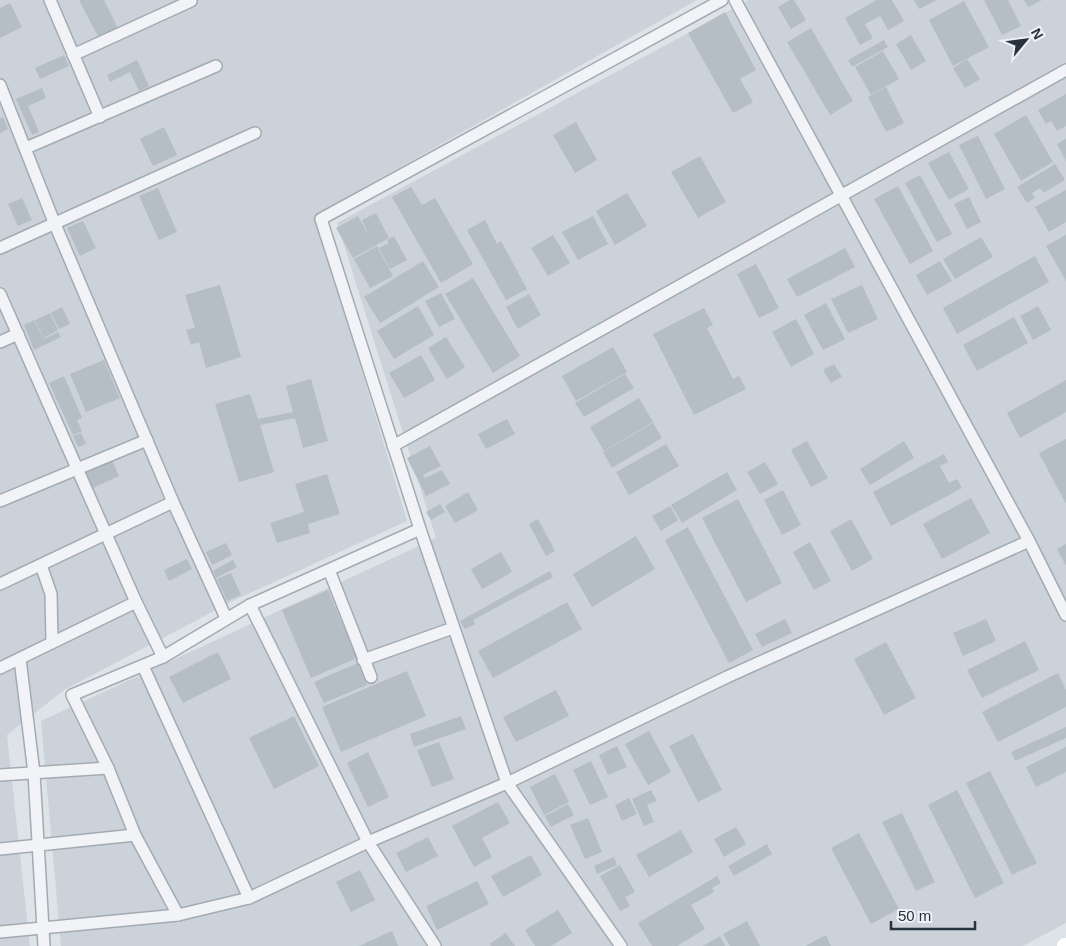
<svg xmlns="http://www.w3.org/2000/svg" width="1066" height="946" font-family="Arial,sans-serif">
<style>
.built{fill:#ccd2da}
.building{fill:#b5bdc5}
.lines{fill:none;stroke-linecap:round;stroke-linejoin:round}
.street-casing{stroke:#a3abb2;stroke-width:14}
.street{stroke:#f1f3f6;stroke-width:11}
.secondary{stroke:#fff;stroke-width:16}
</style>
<rect width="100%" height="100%" fill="#dee3e8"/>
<g class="built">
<path d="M0 0H697L315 215 407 521 237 599 64 690 7 735 30 946H0Z"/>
<path d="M749 0H1066V923L1023 946H61L41 721 436 538 337 223Z"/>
</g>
<g class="building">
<path d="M79 0H104L118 28 99 38Z"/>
<path d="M790 0H794L806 20 791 29 778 7Z"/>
<path d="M877 0H892L904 21 888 30 880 16 865 24 873 38 860 45 845 18Z"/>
<path d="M914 0H937L919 9Z"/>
<path d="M984 0H1008L1021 26 1002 35Z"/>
<path d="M1024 0H1042L1028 7Z"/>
<path d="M964 1 989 47 953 66 929 20Z"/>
<path d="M10 3 22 27 0 38V8Z"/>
<path d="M725 12 756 70 740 79 753 102 733 113 688 33Z"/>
<path d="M811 28 853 101 830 115 787 42Z"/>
<path d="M911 35 926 61 911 70 896 44Z"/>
<path d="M884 40 888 47 852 67 848 60Z"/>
<path d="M883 51 899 79 871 95 855 67Z"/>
<path d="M64 55 69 66 40 79 35 68Z"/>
<path d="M967 59 980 79 965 88 953 68Z"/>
<path d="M137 60 149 86 139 91 130 72 110 82 107 75Z"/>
<path d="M886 87 904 123 886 132 868 97Z"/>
<path d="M42 88 46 98 28 106 39 132 32 135 16 99Z"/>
<path d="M1066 94V126L1057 131 1051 121 1046 124 1038 110Z"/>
<path d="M1026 115 1053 162 1021 181 994 134Z"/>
<path d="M3 117 8 129 0 133V118Z"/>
<path d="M576 122 597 160 575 173 553 135Z"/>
<path d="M164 127 177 155 153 166 140 139Z"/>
<path d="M978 136 1005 189 986 199 959 145Z"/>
<path d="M1066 139V161L1057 144Z"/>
<path d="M949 152 969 189 949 200 928 163Z"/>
<path d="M700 156 726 202 698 218 671 172Z"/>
<path d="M1055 164 1065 180 1043 193 1040 188 1032 193 1035 198 1027 203 1017 187Z"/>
<path d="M920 175 952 234 937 242 905 183Z"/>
<path d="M898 186 933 251 910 264 874 199Z"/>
<path d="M411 187 422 205 435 198 473 264 441 283 392 197Z"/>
<path d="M158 188 177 232 159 240 139 196Z"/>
<path d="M1066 190V222L1049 232 1035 207Z"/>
<path d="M627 193 647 226 615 245 596 211Z"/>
<path d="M969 197 981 222 967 229 954 204Z"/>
<path d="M22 198 32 220 18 226 8 204Z"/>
<path d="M376 213 389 238 353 258 336 228 358 216 370 238 362 220Z"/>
<path d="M593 216 608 244 578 260 562 232Z"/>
<path d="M485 220 497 244 501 241 527 289 506 300 467 230Z"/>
<path d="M83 221 96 248 80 256 67 228Z"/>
<path d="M553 235 570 263 548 276 531 248Z"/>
<path d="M1066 235V281L1046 246Z"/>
<path d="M394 236 407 260 390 269 379 248 389 243 387 240Z"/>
<path d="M981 237 993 257 955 279 943 259Z"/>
<path d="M377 246 393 276 370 288 354 259Z"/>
<path d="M845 248 855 267 797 297 787 279Z"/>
<path d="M1035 256 1049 282 957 334 943 308Z"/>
<path d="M423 261 439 287 380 323 364 297Z"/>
<path d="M940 261 952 281 927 295 916 275Z"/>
<path d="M756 264 779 308 759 318 737 274Z"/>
<path d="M473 278 520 356 493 373 445 294Z"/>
<path d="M220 285 241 357 206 368 199 342 191 345 186 330 195 328 185 295Z"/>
<path d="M862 285 878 319 848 333 831 299Z"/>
<path d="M441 293 455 319 439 327 425 301Z"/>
<path d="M529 294 541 315 518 329 506 307Z"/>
<path d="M826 303 845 339 823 350 804 315Z"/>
<path d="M418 306 434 335 394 359 377 331Z"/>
<path d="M1038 306 1051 330 1033 340 1020 316Z"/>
<path d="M62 307 70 324 59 329 51 313Z"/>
<path d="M704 308 713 325 707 328 733 379 739 376 746 389 694 415 653 334Z"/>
<path d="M50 313 58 330 44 338 35 320Z"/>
<path d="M1014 317 1028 343 977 371 963 345Z"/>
<path d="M796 319 814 354 791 367 772 332Z"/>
<path d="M34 320 44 339 58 332 61 337 34 350 24 325Z"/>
<path d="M446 337 465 367 447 379 428 348Z"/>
<path d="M613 347 627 372 576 401 562 376Z"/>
<path d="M421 355 435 380 404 398 389 373Z"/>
<path d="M104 360 120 398 86 412 70 374Z"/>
<path d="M834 364 842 377 831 383 823 370Z"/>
<path d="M625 374 634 388 584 417 575 403Z"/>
<path d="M64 376 82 418 77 420 82 431 73 435 49 383Z"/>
<path d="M311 379 328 441 303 448 295 418 260 425 274 472 239 482 215 404 250 394 258 419 293 412 286 386Z"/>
<path d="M1066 380V412L1020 438 1007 413Z"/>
<path d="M639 398 653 422 604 451 590 427Z"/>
<path d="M507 419 515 434 486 449 478 434Z"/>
<path d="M653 423 662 438 612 468 603 452Z"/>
<path d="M81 433 86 444 78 447 73 436Z"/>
<path d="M1066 439V504L1039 453Z"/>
<path d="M807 441 828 478 811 487 791 450Z"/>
<path d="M904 441 914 458 870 485 860 469Z"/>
<path d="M666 444 679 466 629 495 616 472Z"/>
<path d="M430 446 441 466 423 475 425 478 442 470 450 484 426 496 407 458Z"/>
<path d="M944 454 948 462 940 466 949 483 957 479 962 488 891 526 873 492Z"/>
<path d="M111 458 119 476 93 488 85 470Z"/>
<path d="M765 462 778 484 760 494 747 472Z"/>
<path d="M727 472 737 490 682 523 671 505Z"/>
<path d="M327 474 340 514 308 524 310 533 277 543 270 523 304 512 295 484Z"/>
<path d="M783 490 801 525 782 535 764 500Z"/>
<path d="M468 492 478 510 455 523 445 506Z"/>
<path d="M971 498 990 533 942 559 923 524Z"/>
<path d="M738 499 782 583 746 602 702 518Z"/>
<path d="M440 504 445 512 431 520 426 512Z"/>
<path d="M670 506 678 520 661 531 652 516Z"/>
<path d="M538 519 555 551 546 556 529 524Z"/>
<path d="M851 519 873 559 852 571 830 531Z"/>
<path d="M688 527 753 650 729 663 665 540Z"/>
<path d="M636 536 655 569 592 607 573 574Z"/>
<path d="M810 542 831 581 814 590 793 552Z"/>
<path d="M226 543 232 555 212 565 206 552Z"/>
<path d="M1066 544V566L1057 549Z"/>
<path d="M501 552 512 572 482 589 471 569Z"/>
<path d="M187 559 192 569 169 581 164 570Z"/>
<path d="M233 560 237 567 216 578 213 571Z"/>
<path d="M550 571 553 577 473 620 475 624 465 629 460 621Z"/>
<path d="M231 573 241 595 227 601 217 579Z"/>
<path d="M328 590 357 658 311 678 282 610Z"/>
<path d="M567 602 582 629 493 678 478 651Z"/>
<path d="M785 619 792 633 762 647 755 634Z"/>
<path d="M986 619 996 641 963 656 953 633Z"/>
<path d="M1025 641 1039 670 982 698 967 670Z"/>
<path d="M886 642 916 698 884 715 854 659Z"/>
<path d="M218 652 231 679 183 703 169 677Z"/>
<path d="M358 663 367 685 324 703 314 682Z"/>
<path d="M407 671 426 716 341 752 322 707Z"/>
<path d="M1058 673 1066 690V707L998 742 982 712Z"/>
<path d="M556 690 569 716 516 742 503 717Z"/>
<path d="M294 716 319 766 274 789 249 738Z"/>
<path d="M461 716 466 729 414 747 410 734Z"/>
<path d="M1066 727V738L1015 761 1011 752Z"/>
<path d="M649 731 671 772 648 785 625 744Z"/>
<path d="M693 734 722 790 698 802 669 746Z"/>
<path d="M439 742 454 779 432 787 417 750Z"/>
<path d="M617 746 627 767 608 775 599 755Z"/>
<path d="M1066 747V772L1036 787 1026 767Z"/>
<path d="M368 752 389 797 368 807 347 763Z"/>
<path d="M591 761 608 797 590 805 573 770Z"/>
<path d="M990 771 1037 863 1012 875 966 783Z"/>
<path d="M555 774 569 802 544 815 530 787Z"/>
<path d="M651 790 657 801 647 805 654 822 644 826 632 799Z"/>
<path d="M957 790 1004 883 975 898 928 805Z"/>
<path d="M629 798 637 814 622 821 615 805Z"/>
<path d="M498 802 510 823 482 838 492 857 474 867 452 826Z"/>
<path d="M568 804 574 815 551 827 545 816Z"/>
<path d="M902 813 935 882 916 891 882 822Z"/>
<path d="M588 818 602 852 585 859 570 825Z"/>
<path d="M736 827 746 844 724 857 714 839Z"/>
<path d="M681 830 693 852 649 877 636 855Z"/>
<path d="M859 833 899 909 871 924 831 848Z"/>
<path d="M428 837 438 856 406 872 396 853Z"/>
<path d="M767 844 772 854 734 876 728 866Z"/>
<path d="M531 855 542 875 503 897 491 876Z"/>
<path d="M614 857 617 865 597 874 594 866Z"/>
<path d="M620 865 635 892 625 897 630 906 620 911 600 876Z"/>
<path d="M360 870 375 900 351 912 336 882Z"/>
<path d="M717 876 721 883 712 888 714 892 691 905 705 929 677 946H652L638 923Z"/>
<path d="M477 881 489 904 437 930 426 906Z"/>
<path d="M558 910 572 933 551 946H535L525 930Z"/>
<path d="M747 921 760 946H730L723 934Z"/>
<path d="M392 931 398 946H359Z"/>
<path d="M506 933 515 946H491L489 944Z"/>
<path d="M826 935 831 946H805Z"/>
<path d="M720 936 725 946H703Z"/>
</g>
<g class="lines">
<g class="street-casing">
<g id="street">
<path d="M50 0 100 117"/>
<path d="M735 0 1029 541 1066 615"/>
<path d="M73 55 191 1"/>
<path d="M0 85 54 222 173 502 226 618"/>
<path d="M26 148 216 66"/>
<path d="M0 248 255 133"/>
<path d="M0 294 136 602 163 657"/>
<path d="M0 342 18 334"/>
<path d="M393 446 1066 70"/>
<path d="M0 501 147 440"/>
<path d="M41 565 51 594 52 642"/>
<path d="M329 570 371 677"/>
<path d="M0 584 173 502"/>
<path d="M250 605 368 842 435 946"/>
<path d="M20 659 34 773 44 946"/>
<path d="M363 660 453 628"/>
<path d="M143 666 249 898"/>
<path d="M0 668 136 602"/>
<path d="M0 775 108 768"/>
<path d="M0 849 135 835"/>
<path d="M178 915 135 835 108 768 72 695 163 657 250 605 420 529"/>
<path d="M0 932 178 915 249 898 368 842 507 783 727 677 1029 541"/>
<path d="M621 946 507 783 420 529 321 219 722 0"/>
</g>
</g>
<use href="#street" class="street"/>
<path class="secondary" d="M1065 946H1066"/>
</g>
<g transform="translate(1026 40) rotate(61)" stroke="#edf2f6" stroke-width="4" paint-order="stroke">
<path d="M0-4L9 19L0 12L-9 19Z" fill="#27333f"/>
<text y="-8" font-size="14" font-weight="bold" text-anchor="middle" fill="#27333f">N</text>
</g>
<path d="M891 921v8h84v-8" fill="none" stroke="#27333f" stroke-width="2.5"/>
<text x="898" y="921" font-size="15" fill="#27333f" stroke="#edf2f6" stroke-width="4" paint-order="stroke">50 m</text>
</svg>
